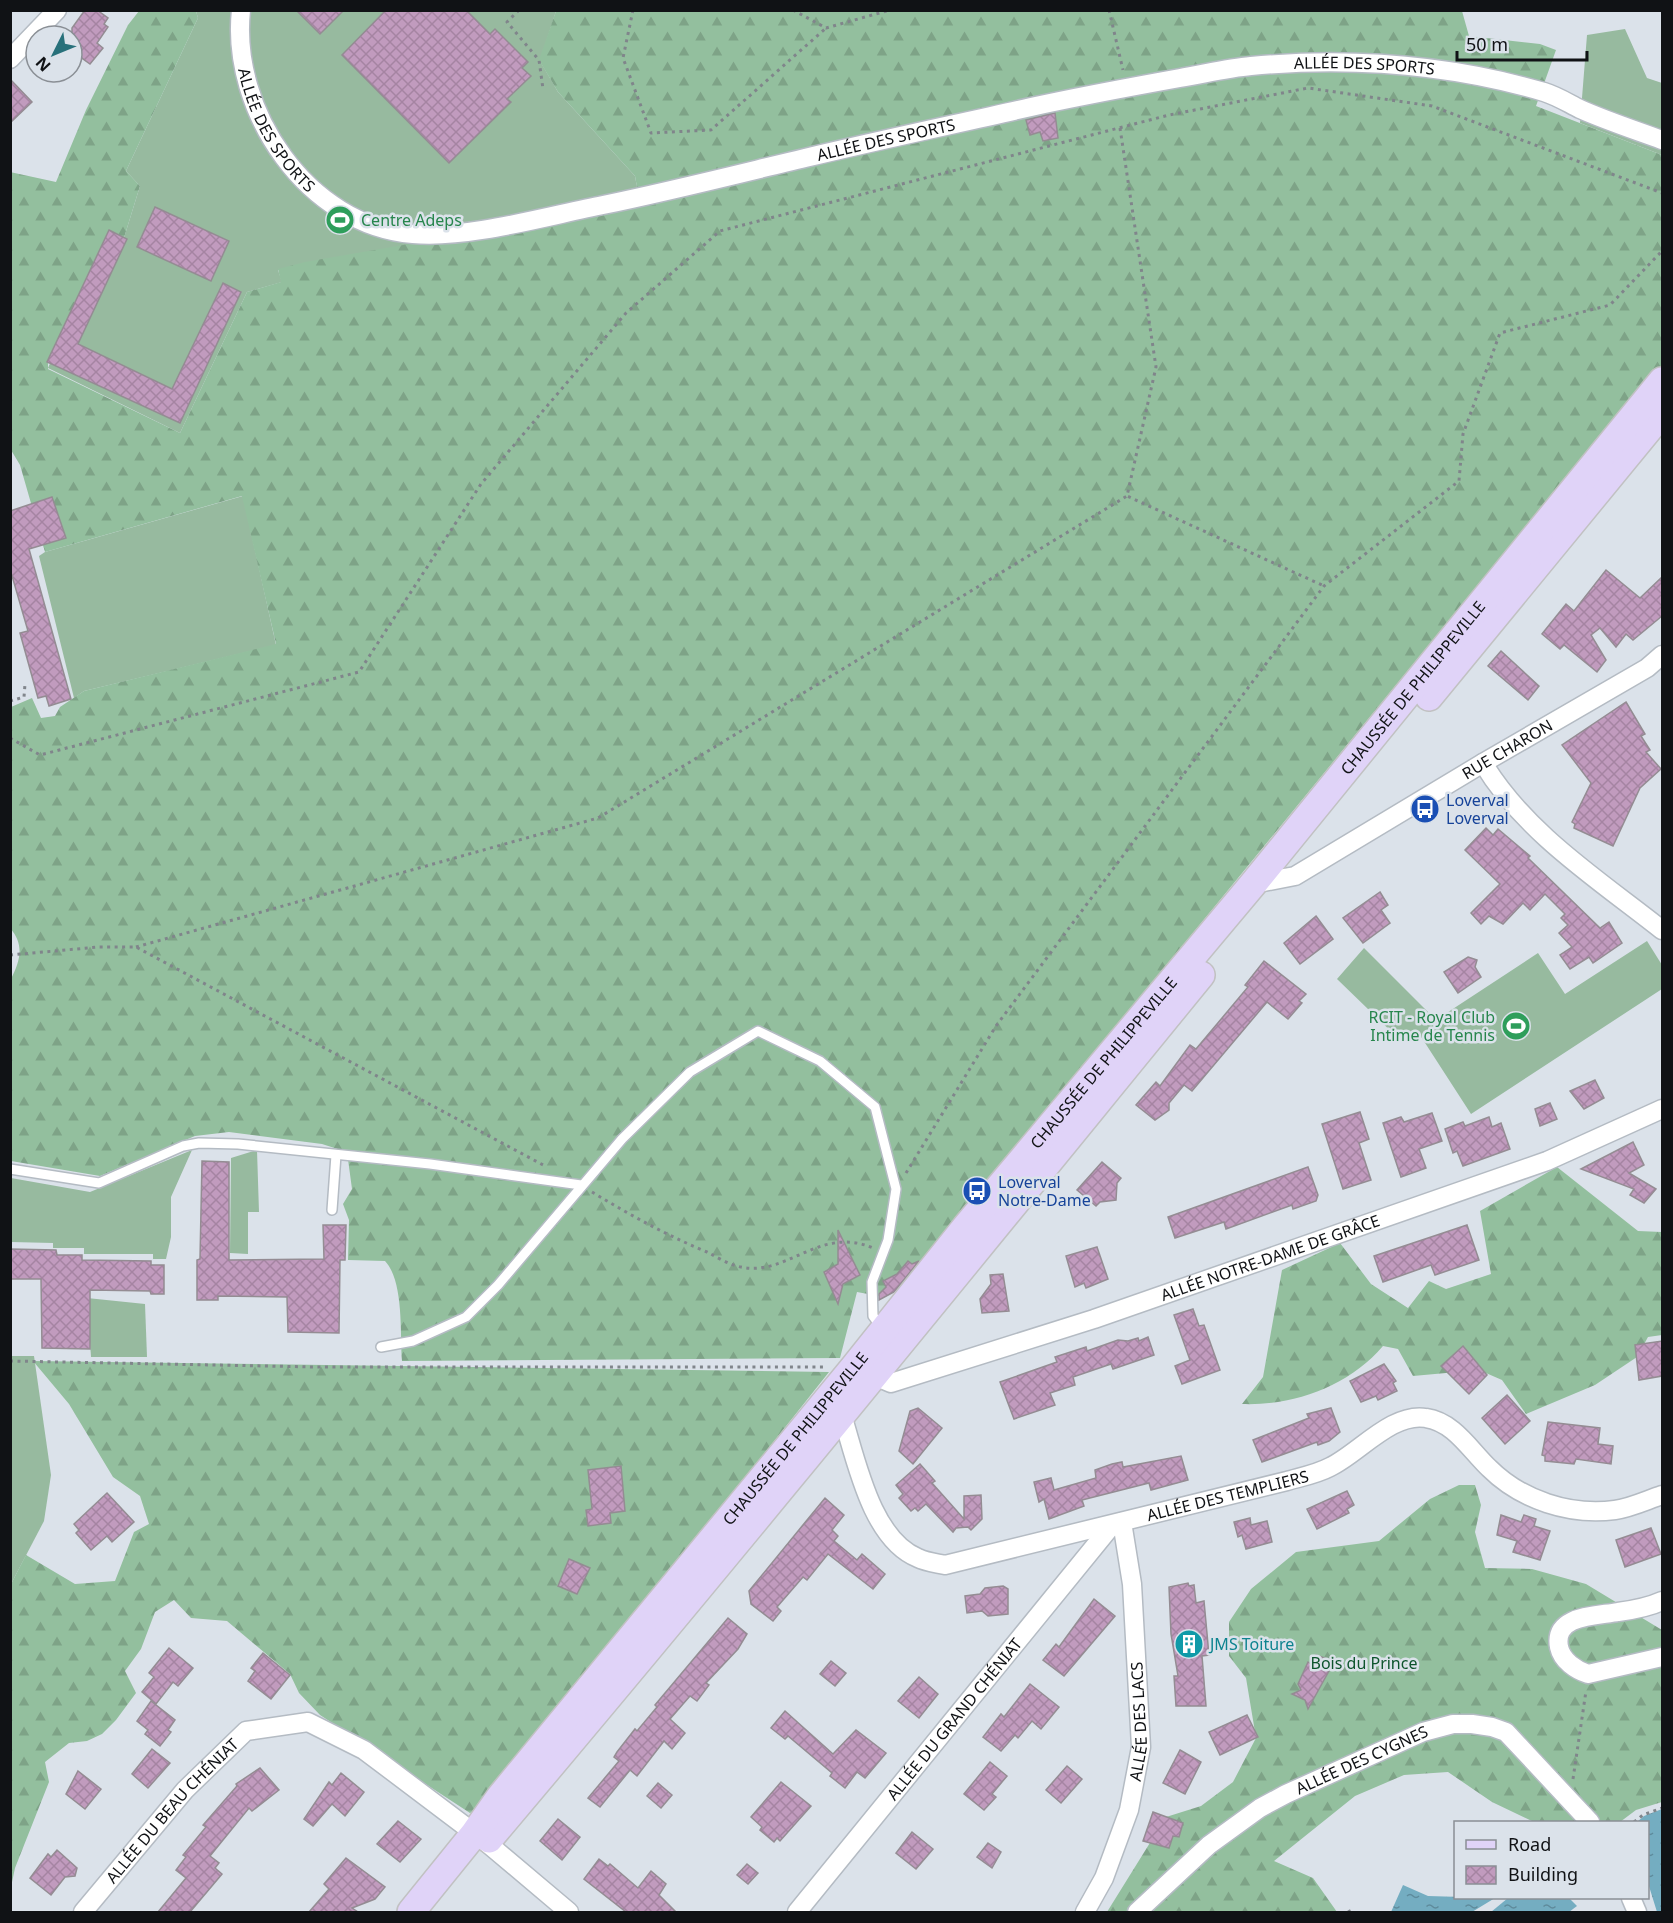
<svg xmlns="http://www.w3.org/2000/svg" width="1673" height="1923" font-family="'Noto Sans',sans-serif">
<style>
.grass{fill:#97ba9f}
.forest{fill:url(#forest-firs)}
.water{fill:url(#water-ripples)}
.building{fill:url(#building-cross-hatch);stroke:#948c93;stroke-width:1.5}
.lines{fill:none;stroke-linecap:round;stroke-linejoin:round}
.service-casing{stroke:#b4bbc3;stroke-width:12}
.minor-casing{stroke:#b4bbc3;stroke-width:21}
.primary-casing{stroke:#c1c1c2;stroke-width:30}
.path{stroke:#80858b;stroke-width:3;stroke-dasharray:3 4.5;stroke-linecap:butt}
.service{stroke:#fff;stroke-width:9}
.minor{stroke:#fff;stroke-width:18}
.primary{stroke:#e0d3f8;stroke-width:27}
.labels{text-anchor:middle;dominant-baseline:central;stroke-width:5;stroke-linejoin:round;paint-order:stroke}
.street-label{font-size:16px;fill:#101215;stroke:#dbe2ea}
.leisure-label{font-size:16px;fill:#27864d;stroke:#dbe2ea;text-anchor:start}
.transit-label{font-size:16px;fill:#164399;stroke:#dbe2ea;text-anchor:start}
.culture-label{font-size:16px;fill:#0d838f;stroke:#dbe2ea;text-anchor:start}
.park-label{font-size:16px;fill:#0d542c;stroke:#dbe2ea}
</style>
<defs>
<pattern id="forest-firs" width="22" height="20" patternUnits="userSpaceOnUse" patternTransform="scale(1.5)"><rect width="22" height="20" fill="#93bf9e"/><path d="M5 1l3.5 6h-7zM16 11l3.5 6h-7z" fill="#7ea387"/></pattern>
<pattern id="water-ripples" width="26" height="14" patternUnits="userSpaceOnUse" patternTransform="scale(1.5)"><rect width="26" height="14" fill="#74adc1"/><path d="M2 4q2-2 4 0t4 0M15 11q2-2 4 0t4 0" fill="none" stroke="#5e8b9c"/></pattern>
<pattern id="building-cross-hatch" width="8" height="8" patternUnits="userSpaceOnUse" patternTransform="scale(1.5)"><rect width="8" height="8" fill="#c19bbe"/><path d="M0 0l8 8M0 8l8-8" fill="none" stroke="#a584a2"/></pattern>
</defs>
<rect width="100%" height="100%" fill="#dbe2ea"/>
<g class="grass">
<path d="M196 11H556L540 61 558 92 635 176 640 204 278 270 282 282 247 292 180 433 48 368 107 234 123 241 140 186 126 171 198 18Z"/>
<path d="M1625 29 1647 78 1662 83V155L1580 123 1587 35Z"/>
<path d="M243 496 276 645 84 691 74 698 39 556 45 552Z"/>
<path d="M1647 941 1662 965V989L1471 1114 1418 1032 1403 1043 1337 979 1364 948 1436 1020 1538 953 1565 994Z"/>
<path d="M192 1150 171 1197V1237L166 1259H153V1254H84V1248H53V1243L11 1242V1178L90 1192Z"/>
<path d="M257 1150 259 1212H248V1254L230 1253 231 1158Z"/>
<path d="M87 1298 145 1304 147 1357H91Z"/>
<path d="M11 1356H34L51 1475 44 1521 11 1584Z"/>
</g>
<g class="forest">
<path d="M139 11H196L198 18 126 171 140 186 123 241 107 234 48 364V369L180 433 247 292 281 282 278 269 305 262 640 204 635 176 558 92 539 60 556 11H1462L1469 36 1540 44 1556 50 1536 106 1662 155V366L1447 623 903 1287 884 1297 857 1292 840 1358 402 1361C400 1334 404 1281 385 1261L348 1260 349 1220 343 1204 352 1189 347 1152 322 1144 229 1132 195 1136 100 1176 11 1161V979C20 961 25 945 10 928L11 707 32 698 41 718 55 716 60 707 84 691 276 644 242 496 45 552 20 465 11 450 10 172 56 182 86 110 128 25Z"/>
<path d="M1557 1167 1638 1231 1662 1232V1335L1648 1337 1637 1357 1595 1385 1526 1414 1502 1380 1479 1370 1413 1376 1398 1349 1383 1346C1349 1386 1294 1406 1242 1404L1263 1377 1282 1270 1340 1243 1371 1284 1408 1308 1429 1281 1446 1289 1491 1274 1480 1211Z"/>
<path d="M33 1361 829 1372 488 1802 470 1813 320 1715 299 1693 290 1674 227 1621 191 1618 174 1600 155 1612 141 1649 125 1671 136 1693 116 1720 102 1734 87 1741 69 1743 45 1762 49 1782 15 1868 11 1887V1584L26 1555 75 1584 115 1581 134 1532 149 1524 140 1496 113 1477 69 1404Z"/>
<path d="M1459 1485H1475L1481 1505 1475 1532 1485 1568 1532 1569 1586 1584 1662 1630V1802L1636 1810 1620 1822H1534L1492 1802 1448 1772 1404 1775 1355 1796 1274 1861 1313 1878 1337 1912H1107L1166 1817 1201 1806 1233 1782 1256 1738 1246 1678 1229 1656V1622L1251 1589 1296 1552 1379 1541 1430 1499Z"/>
</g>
<g class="water">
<path d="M1662 1809V1912H1657L1648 1883V1822H1637L1644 1816Z"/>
<path d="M1403 1885 1428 1896 1495 1898 1472 1912H1391Z"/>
<path d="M1508 1898H1569L1577 1906 1569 1912H1491Z"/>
</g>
<g class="building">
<path d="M85 10H97L108 18 104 24 108 27 97 43 103 48 90 64 72 51V28Z"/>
<path d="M296 10H344L320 34Z"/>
<path d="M386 10H466L490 34 495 29 528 62 522 68 531 76 507 99 511 102 449 163 342 55Z"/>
<path d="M10 79 32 102 10 123Z"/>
<path d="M1055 113 1058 138 1043 141 1040 132 1030 135 1026 120Z"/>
<path d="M155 207 229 241 211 281 137 247Z"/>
<path d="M109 230 127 239 78 344 172 389 223 283 241 292 180 423 47 362Z"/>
<path d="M52 497 66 538 29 549 71 699 49 706 46 696 38 698 20 633 28 631 10 569V511Z"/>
<path d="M1606 570 1640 598 1662 577V616L1633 640 1626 634 1616 647 1600 628 1591 635 1606 660 1597 672 1564 645 1560 649 1542 634 1566 604 1574 611Z"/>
<path d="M1501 651 1539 686 1528 700 1488 666Z"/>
<path d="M1626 702 1645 734 1641 736 1650 750 1646 752 1661 769 1640 788 1613 846 1574 828 1575 824 1572 822 1591 783 1562 745Z"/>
<path d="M1486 828 1493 835 1498 829 1530 856 1528 858 1600 928 1609 922 1622 943 1593 963 1589 957 1570 969 1560 955 1572 947 1559 933 1568 925 1561 918 1565 914 1545 894 1530 910 1523 903 1503 924 1489 916 1481 924 1471 913 1500 884 1465 850Z"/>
<path d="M1380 892 1388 905 1381 910 1390 923 1363 943 1343 918Z"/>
<path d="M1316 916 1333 939 1300 964 1284 943Z"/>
<path d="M1468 957 1477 960 1475 967 1481 977 1458 993 1444 972Z"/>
<path d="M1264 961 1306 994 1299 1001 1302 1003 1288 1019 1267 1002 1192 1091 1184 1085 1169 1103V1110L1155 1120 1136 1105 1156 1082 1160 1086 1190 1045 1196 1049 1248 987 1245 985Z"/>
<path d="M1595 1080 1604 1098 1584 1109 1570 1091Z"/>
<path d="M1550 1103 1557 1119 1540 1126 1535 1109Z"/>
<path d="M1360 1112 1369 1139 1359 1143 1371 1180 1343 1189 1322 1124Z"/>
<path d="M1432 1113 1442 1141 1419 1149 1426 1168 1401 1177 1383 1123 1401 1117 1404 1122Z"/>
<path d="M1489 1117 1492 1127 1501 1123 1510 1149 1463 1166 1457 1151 1453 1153 1445 1129 1463 1122 1465 1126Z"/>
<path d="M1633 1142 1644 1165 1629 1173 1656 1189 1644 1203 1630 1195 1634 1189 1581 1169Z"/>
<path d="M202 1161 229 1162V1260L324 1259 323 1225H346L345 1260H340L339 1333 288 1332 287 1297 218 1296V1300H197V1260L200 1259Z"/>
<path d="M1102 1162 1121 1178 1117 1183 1116 1200 1100 1202 1096 1206 1077 1190Z"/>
<path d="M1308 1167 1318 1195 1316 1201 1293 1209 1292 1205 1226 1229 1224 1222 1175 1238 1168 1217Z"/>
<path d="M1467 1225 1479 1260 1435 1275 1431 1265 1383 1282 1374 1256Z"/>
<path d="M838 1230 860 1275 843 1284 838 1304 824 1272 838 1264Z"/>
<path d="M1097 1247 1108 1279 1086 1288 1084 1283 1075 1287 1066 1256Z"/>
<path d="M10 1249 56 1250 57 1255H82V1260L151 1261V1265H164V1294H151L150 1291 90 1290V1349L42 1348 41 1279H10Z"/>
<path d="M908 1261 912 1264 919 1261 894 1292 879 1300V1294L886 1287 883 1281 897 1274Z"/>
<path d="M1003 1274 1009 1311 982 1313 980 1299 991 1284 990 1275Z"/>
<path d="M1193 1309 1199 1326 1204 1325 1220 1370 1182 1384 1175 1366 1190 1360 1174 1315Z"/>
<path d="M1148 1337 1154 1355 1113 1369 1111 1364 1073 1377 1075 1385 1050 1393 1055 1405 1014 1419 1000 1382 1057 1362 1055 1357 1086 1347 1087 1351 1118 1340 1128 1341 1138 1338 1139 1341Z"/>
<path d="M1662 1341V1376L1639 1380 1635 1345Z"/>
<path d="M1463 1346 1487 1375 1469 1394 1441 1366Z"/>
<path d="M1384 1364 1396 1381 1393 1383 1397 1391 1378 1400 1376 1396 1361 1402 1350 1381Z"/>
<path d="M1507 1395 1530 1421 1505 1444 1482 1418Z"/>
<path d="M918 1408 942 1428 913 1464 899 1451 910 1411Z"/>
<path d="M1331 1408 1340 1432 1329 1441 1318 1445 1317 1442 1262 1462 1253 1440 1309 1418 1307 1414Z"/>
<path d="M1548 1422 1600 1428 1598 1444 1613 1446 1611 1464 1576 1459 1574 1464 1545 1461V1456L1542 1455Z"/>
<path d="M1181 1456 1188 1480 1151 1490 1149 1483 1082 1500 1084 1506 1049 1519 1044 1499 1039 1502 1034 1482 1051 1478 1054 1490 1096 1478 1095 1470 1112 1464 1122 1462 1123 1467Z"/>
<path d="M920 1464 935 1481 932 1483 964 1519V1496L981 1495 982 1519 971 1530 968 1527 956 1528 953 1532 926 1504 918 1511 915 1508 911 1511 899 1498 903 1494 896 1485Z"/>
<path d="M621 1466 625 1511 610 1513 611 1523 588 1526 586 1510 592 1509 588 1470Z"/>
<path d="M1347 1491 1354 1505 1347 1509 1349 1513 1317 1529 1307 1509Z"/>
<path d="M107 1493 134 1522 112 1542 107 1536 91 1550 76 1533 79 1530 74 1524Z"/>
<path d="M825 1498 844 1515 832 1530 838 1536 834 1541 857 1560 862 1554 885 1574 873 1589 828 1554 807 1580 803 1577 777 1607 781 1611 773 1621 751 1604 749 1591Z"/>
<path d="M1501 1515 1521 1522 1524 1515 1536 1519 1534 1526 1550 1531 1540 1560 1513 1552 1517 1541 1497 1535Z"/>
<path d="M1250 1518 1251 1525 1267 1521 1272 1542 1246 1549 1242 1535 1238 1537 1234 1522Z"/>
<path d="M1651 1528 1661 1554 1625 1567 1616 1540Z"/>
<path d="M569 1559 590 1568 577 1594 558 1586Z"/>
<path d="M1188 1583 1189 1586 1194 1585 1196 1603 1204 1601 1209 1655 1202 1656 1206 1706H1176L1174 1676H1178L1171 1634 1169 1587Z"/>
<path d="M1003 1586 1008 1589V1614L988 1616 982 1611 967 1613 965 1596 980 1594 985 1588Z"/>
<path d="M1094 1599 1115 1616 1064 1676 1043 1660 1056 1644 1059 1647Z"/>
<path d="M728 1618 747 1634 738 1649 706 1683 709 1685 697 1701 690 1696 670 1719 685 1733 672 1749 664 1741 637 1776 630 1770 600 1807 588 1798 619 1761 614 1757 617 1752 635 1729 637 1731 657 1707 655 1705Z"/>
<path d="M169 1648 193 1668 178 1686 173 1682 156 1704 142 1692 154 1677 149 1673Z"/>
<path d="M263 1653 290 1675 271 1699 248 1681 255 1671 251 1668Z"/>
<path d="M1316 1655 1330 1660 1326 1670 1329 1671 1308 1709 1305 1700 1292 1694 1301 1690 1298 1684 1308 1662 1311 1664Z"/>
<path d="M831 1661 846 1673 835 1686 820 1674Z"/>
<path d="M919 1677 938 1694 919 1718 898 1701Z"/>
<path d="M1030 1684 1059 1707 1041 1729 1032 1721 1018 1738 1015 1735 1001 1751 983 1737 1001 1714 1004 1717Z"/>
<path d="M151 1701 175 1720 168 1730 171 1732 160 1746 145 1734 148 1730 137 1721Z"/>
<path d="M785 1711 833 1754 856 1730 886 1753 865 1778 857 1772 845 1788 830 1776 832 1773 788 1736 785 1739 771 1728Z"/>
<path d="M1247 1715 1258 1737 1220 1755 1209 1732Z"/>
<path d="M152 1749 170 1763 148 1788 132 1774Z"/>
<path d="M1180 1750 1201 1762 1185 1794 1163 1783Z"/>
<path d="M990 1762 1007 1776 992 1794 996 1797 984 1810 964 1794Z"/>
<path d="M1067 1766 1082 1779 1061 1803 1046 1790Z"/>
<path d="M260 1768 279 1790 252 1811 249 1808 210 1856 219 1863 215 1868 222 1874 190 1912H158L186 1878 176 1870 186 1857 183 1855 206 1827 203 1825 237 1786 236 1784Z"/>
<path d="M78 1771 101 1789 85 1809 66 1794Z"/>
<path d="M341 1773 364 1792 345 1816 332 1804 313 1826 304 1819 329 1782 332 1785Z"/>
<path d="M781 1782 811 1806 780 1841 777 1838 774 1842 760 1830 762 1827 751 1817Z"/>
<path d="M658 1783 672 1795 661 1808 647 1796Z"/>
<path d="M1153 1812 1183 1823 1179 1837 1173 1836 1169 1848 1143 1841Z"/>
<path d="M558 1819 580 1837 562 1860 540 1841Z"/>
<path d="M398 1821 421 1839 400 1862 377 1844Z"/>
<path d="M912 1832 933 1849 916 1869 896 1853Z"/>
<path d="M988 1843 1001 1852 992 1868 977 1857Z"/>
<path d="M57 1850 77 1868 75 1876 65 1877 51 1895 30 1878 48 1854 51 1857Z"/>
<path d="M346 1858 385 1887 375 1899 352 1908 358 1912H309L329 1889 324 1884Z"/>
<path d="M599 1859 608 1866 610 1864 638 1888 651 1871 666 1884 659 1895 676 1912H626L584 1879Z"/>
<path d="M747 1864 758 1873 748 1884 737 1875Z"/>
</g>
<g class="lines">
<g class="service-casing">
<g id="service">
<path d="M10 1169 99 1183 183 1146 199 1143 238 1144 430 1164 581 1185"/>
<path d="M332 1210 336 1155"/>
<path d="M381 1347 413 1341 466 1317 498 1285 622 1139 690 1072 758 1031 820 1061 875 1107 896 1189 888 1240 872 1282 873 1316 882 1328"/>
</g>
</g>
<g class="minor-casing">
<g id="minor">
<path id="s1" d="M241 10C230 111 308 226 413 234 468 239 547 216 603 205 671 191 738 174 805 158 880 140 956 124 1031 107 1081 96 1130 87 1180 78 1204 74 1228 68 1251 66 1350 57 1448 64 1544 92 1557 96 1568 103 1580 109 1607 121 1635 130 1662 140"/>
<path d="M10 59 57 10"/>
<path d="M1483 763C1525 833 1599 880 1662 930"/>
<path id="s2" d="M1253 884 1295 876 1483 763 1647 668 1662 655"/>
<path id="s3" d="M872 1375 891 1383 1094 1319 1547 1161 1662 1109"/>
<path id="s4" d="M842 1415C856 1459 871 1539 918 1558 926 1562 936 1563 945 1565L1287 1481C1301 1477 1317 1474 1330 1467 1358 1454 1392 1412 1426 1418 1454 1422 1470 1450 1489 1468 1521 1500 1570 1516 1615 1510 1630 1508 1647 1500 1662 1495"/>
<path d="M1662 1601C1649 1607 1633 1610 1618 1612 1598 1616 1553 1614 1559 1647 1562 1661 1576 1670 1588 1674L1662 1657"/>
<path d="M1631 1898 1637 1912"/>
<path id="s5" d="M83 1912 185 1790 246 1731 308 1722 364 1750 486 1842 569 1912"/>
<path id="s6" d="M797 1912 1112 1525"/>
<path id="s7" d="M1085 1912 1104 1878 1129 1810 1141 1747 1132 1584 1122 1522"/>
<path id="s8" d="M1137 1912 1209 1845 1260 1808 1286 1794 1423 1732 1453 1724H1472L1492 1727 1506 1732 1590 1822"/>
</g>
</g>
<g class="primary-casing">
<g id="primary">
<path d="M1429 697 1662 413"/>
<path d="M489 1839C730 1554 965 1264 1201 975"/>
<path id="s9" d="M411 1912 474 1834 500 1797 854 1367 965 1228 1253 884 1662 381"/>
</g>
</g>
<g class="path">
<path d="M519 10 507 22 539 60 543 89"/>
<path d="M633 10 623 58 651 133 711 130 826 28"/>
<path d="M793 10 826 28 890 10"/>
<path d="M1109 10 1123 70"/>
<path d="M1120 128 1156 367 1127 496 1324 586"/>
<path d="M10 701 24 697 25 684"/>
<path d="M10 738 40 755 359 672 481 484 626 313 720 231 1169 115 1308 88 1432 106 1662 193"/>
<path d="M136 947 598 818 1127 496"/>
<path d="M10 955 99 947H136L545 1166"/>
<path d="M906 1173 996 1026 1324 586 1459 481 1463 434 1500 333 1610 305 1662 251"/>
<path d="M592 1192C630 1215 666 1235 707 1252 717 1257 729 1265 741 1267 787 1277 820 1225 873 1248"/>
<path d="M10 1361 316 1367H825"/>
<path d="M1573 1779 1586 1691"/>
<path d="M1634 1822 1643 1815 1662 1808"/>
<path d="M1348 1912 1352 1910 1354 1912"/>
</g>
<use href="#service" class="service"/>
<use href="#minor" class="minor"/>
<use href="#primary" class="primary"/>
</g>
<defs>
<g id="stadium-disc" transform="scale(1.5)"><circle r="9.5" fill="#2e9e5b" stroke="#dbe2ea"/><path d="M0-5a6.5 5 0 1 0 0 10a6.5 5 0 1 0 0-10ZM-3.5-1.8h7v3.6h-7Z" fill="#fff"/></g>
<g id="bus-disc" transform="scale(1.5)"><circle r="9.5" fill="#1a4fb4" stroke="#dbe2ea"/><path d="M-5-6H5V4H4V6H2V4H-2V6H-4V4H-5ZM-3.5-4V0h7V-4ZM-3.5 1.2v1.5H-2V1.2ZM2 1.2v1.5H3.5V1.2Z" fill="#fff"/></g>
<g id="building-disc" transform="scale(1.5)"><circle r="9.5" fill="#0f9aa8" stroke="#dbe2ea"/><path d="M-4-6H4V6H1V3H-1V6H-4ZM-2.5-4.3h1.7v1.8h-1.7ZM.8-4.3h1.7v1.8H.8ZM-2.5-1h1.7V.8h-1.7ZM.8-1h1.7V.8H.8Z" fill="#fff"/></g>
</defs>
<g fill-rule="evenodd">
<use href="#stadium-disc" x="340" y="220"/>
<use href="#bus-disc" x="1425" y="809"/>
<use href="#stadium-disc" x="1516" y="1026"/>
<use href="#bus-disc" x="977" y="1191"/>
<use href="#building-disc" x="1189" y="1644"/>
</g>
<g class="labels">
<g class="street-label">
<text stroke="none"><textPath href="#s1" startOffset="1281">ALLÉE DES SPORTS</textPath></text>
<text stroke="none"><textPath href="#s1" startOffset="129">ALLÉE DES SPORTS</textPath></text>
<text stroke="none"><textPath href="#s1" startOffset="795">ALLÉE DES SPORTS</textPath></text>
<text stroke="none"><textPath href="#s9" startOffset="1582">CHAUSSÉE DE PHILIPPEVILLE</textPath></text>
<text stroke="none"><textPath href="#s2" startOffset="290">RUE CHARON</textPath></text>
<text stroke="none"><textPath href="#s9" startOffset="1096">CHAUSSÉE DE PHILIPPEVILLE</textPath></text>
<text stroke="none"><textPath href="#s3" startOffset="420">ALLÉE NOTRE-DAME DE GRÂCE</textPath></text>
<text stroke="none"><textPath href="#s9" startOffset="610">CHAUSSÉE DE PHILIPPEVILLE</textPath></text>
<text stroke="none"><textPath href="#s4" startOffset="486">ALLÉE DES TEMPLIERS</textPath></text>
<text stroke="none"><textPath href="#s6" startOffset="249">ALLÉE DU GRAND CHÉNIAT</textPath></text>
<text stroke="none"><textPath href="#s7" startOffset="201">ALLÉE DES LACS</textPath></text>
<text stroke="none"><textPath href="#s8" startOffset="274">ALLÉE DES CYGNES</textPath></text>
<text stroke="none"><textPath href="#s5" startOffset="135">ALLÉE DU BEAU CHÉNIAT</textPath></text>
</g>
<g class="leisure-label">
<text x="361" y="220">Centre Adeps</text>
<text x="1495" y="1017" text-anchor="end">RCIT - Royal Club<tspan x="1495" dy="18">Intime de Tennis</tspan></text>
</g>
<g class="transit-label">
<text x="1446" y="800">Loverval<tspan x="1446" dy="18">Loverval</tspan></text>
<text x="998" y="1182">Loverval<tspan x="998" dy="18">Notre-Dame</tspan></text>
</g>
<g class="culture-label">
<text x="1210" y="1644">JMS Toiture</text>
</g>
<g class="park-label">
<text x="1364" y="1663">Bois du Prince</text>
</g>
</g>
<rect width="1673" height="1923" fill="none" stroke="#101215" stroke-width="24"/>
<rect x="1454" y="1821" width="195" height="78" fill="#dbe2ea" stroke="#8a8f95" stroke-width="1.5"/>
<rect x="1466" y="1840" width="30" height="9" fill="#e0d3f8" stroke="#8a8f95" stroke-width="1.5"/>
<text x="1508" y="1851" font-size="18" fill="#101215">Road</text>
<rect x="1466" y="1866" width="30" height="18" fill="url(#building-cross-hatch)" stroke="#8a8f95" stroke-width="1.5"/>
<text x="1508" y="1881" font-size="18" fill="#101215">Building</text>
<g transform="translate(54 54) rotate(227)"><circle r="28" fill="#dbe2ea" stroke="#8a8f95" stroke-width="1.5"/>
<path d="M0-4.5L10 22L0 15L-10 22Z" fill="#28717b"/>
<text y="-9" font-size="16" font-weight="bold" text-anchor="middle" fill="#101215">N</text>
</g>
<path d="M1457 51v9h130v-9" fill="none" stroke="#101215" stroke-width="3"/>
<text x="1466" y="51" font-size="18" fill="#101215" stroke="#dbe2ea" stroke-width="4.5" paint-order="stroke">50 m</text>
</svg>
